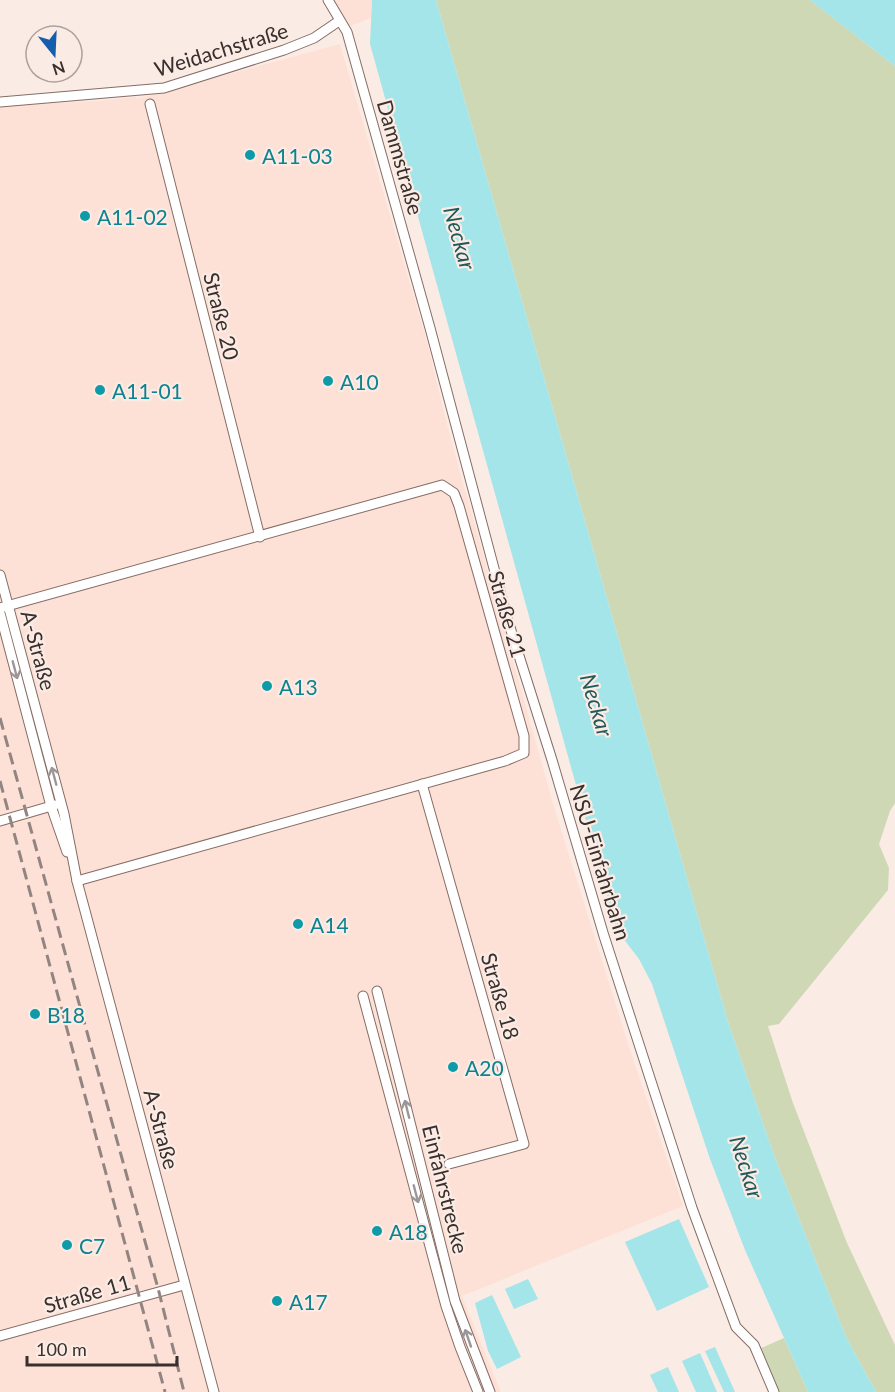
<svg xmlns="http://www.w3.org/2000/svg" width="895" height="1392" font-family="Lato,sans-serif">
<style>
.built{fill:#fde1d7}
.green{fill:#cfd8b5}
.water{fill:#a3e5e8}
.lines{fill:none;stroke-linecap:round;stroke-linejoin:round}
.minor-casing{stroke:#856d65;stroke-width:11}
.minor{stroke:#fff;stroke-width:9}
.rail{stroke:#928581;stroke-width:3;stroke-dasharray:12 6;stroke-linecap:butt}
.oneway{stroke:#9c9796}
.culture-dot{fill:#0f9aa8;stroke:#fbebe5;stroke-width:2}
.labels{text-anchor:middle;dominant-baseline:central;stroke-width:4.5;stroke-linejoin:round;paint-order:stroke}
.street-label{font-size:21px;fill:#392f2c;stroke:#fbebe5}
.culture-label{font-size:21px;fill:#0d838f;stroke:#fbebe5;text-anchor:start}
.water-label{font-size:22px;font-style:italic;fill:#225a5c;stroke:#fbebe5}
</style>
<rect width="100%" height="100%" fill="#fbebe5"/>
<g class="built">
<path d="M334 0H372L371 18 350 26Z"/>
<path d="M340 44 426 338 450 436 554 807 630 1050 683 1206 462 1296 501 1392H0V106L96 101 136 97 137 99Z"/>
</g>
<g class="green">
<path d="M436 0H810L895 66V803L890 811 879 844 889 868 888 890 779 1024 768 1026 793 1103 847 1243 895 1345V1392H876L846 1337 775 1158 728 1022Z"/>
<path d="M784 1338 808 1392H769L752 1352Z"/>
</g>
<g class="water">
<path d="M372 0H436L728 1022 775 1158 846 1337 876 1392H808L745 1250 710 1159 652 984 639 959 616 929 370 44Z"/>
<path d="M810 0H895V66L815 4Z"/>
<path d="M679 1219 709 1287 657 1311 625 1242Z"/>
<path d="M528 1279 538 1299 514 1309 505 1289Z"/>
<path d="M492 1295 521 1357 497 1369 488 1351 475 1303Z"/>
<path d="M715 1347 735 1392H724L705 1351Z"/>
<path d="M700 1353 717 1392H696L682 1361Z"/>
<path d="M668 1367 679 1392H658L650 1375Z"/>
</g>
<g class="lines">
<g class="minor-casing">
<g id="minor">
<path d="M328 0 347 32 430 328 508 621 552 760 604 936 692 1208 736 1327 754 1345 774 1392"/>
<path d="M0 102 164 88 284 50 314 38 339 21"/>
<path d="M150 104 260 537"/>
<path d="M0 575 64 814 77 881 214 1392"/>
<path d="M0 608 442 485 454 493 459 506 524 736V753L505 761 77 881"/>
<path d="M0 613 51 806 67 852"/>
<path d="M422 784 524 1144 449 1164"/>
<path d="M0 821 55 805"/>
<path d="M377 991 455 1301 490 1392"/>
<path d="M363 996 446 1306 460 1347 478 1392"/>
<path d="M0 1336 184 1285"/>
</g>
</g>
<use href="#minor" class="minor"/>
<g class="rail">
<path d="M0 718 159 1292 184 1392"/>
<path d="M0 781 165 1392"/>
</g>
</g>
<defs><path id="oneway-shaft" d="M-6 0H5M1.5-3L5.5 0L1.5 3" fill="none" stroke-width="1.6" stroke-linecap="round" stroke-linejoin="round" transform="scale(1.5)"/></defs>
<g class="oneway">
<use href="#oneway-shaft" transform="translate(15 670) rotate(75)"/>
<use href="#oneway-shaft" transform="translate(54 776) rotate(-105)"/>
<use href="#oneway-shaft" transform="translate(407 1109) rotate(-104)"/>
<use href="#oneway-shaft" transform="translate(416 1194) rotate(75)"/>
<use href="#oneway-shaft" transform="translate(468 1338) rotate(-109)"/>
</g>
<g class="culture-dot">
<circle cx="250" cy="155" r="6"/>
<circle cx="85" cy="216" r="6"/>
<circle cx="328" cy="381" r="6"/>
<circle cx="100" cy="390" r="6"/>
<circle cx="267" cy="686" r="6"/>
<circle cx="298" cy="924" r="6"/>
<circle cx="35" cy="1014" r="6"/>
<circle cx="453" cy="1067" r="6"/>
<circle cx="377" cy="1231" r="6"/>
<circle cx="67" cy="1245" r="6"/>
<circle cx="277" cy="1301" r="6"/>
</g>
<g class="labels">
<g class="street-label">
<text transform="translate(221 49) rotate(-17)">Weidachstraße</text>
<text transform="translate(401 157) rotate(74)">Dammstraße</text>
<text transform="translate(222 316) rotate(76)">Straße 20</text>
<text transform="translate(508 614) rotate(74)">Straße 21</text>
<text transform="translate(39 650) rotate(75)">A-Straße</text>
<text transform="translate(601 862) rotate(73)">NSU-Einfahrbahn</text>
<text transform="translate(501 996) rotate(74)">Straße 18</text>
<text transform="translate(162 1129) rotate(75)">A-Straße</text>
<text transform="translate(446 1189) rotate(76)">Einfahrstrecke</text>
<text transform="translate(87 1293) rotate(-16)">Straße 11</text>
</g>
<g class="culture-label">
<text x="262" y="155">A11-03</text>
<text x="97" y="216">A11-02</text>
<text x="340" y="381">A10</text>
<text x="112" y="390">A11-01</text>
<text x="279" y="686">A13</text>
<text x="310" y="924">A14</text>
<text x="47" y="1014">B18</text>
<text x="465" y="1067">A20</text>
<text x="389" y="1231">A18</text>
<text x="79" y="1245">C7</text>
<text x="289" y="1301">A17</text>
</g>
<g class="water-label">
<text transform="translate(460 238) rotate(74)">Neckar</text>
<text transform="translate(597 705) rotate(73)">Neckar</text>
<text transform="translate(747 1167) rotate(72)">Neckar</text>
</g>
</g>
<g transform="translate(54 54) rotate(162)"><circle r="28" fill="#fbebe5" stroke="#ada09b" stroke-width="1.5"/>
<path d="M0-4.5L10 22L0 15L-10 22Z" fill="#155dad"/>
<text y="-9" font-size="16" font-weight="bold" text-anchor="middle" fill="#392f2c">N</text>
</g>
<path d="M27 1356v9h150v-9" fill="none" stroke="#392f2c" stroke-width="3"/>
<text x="36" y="1356" font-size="18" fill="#392f2c" stroke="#fbebe5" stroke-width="4.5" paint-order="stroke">100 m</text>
</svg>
